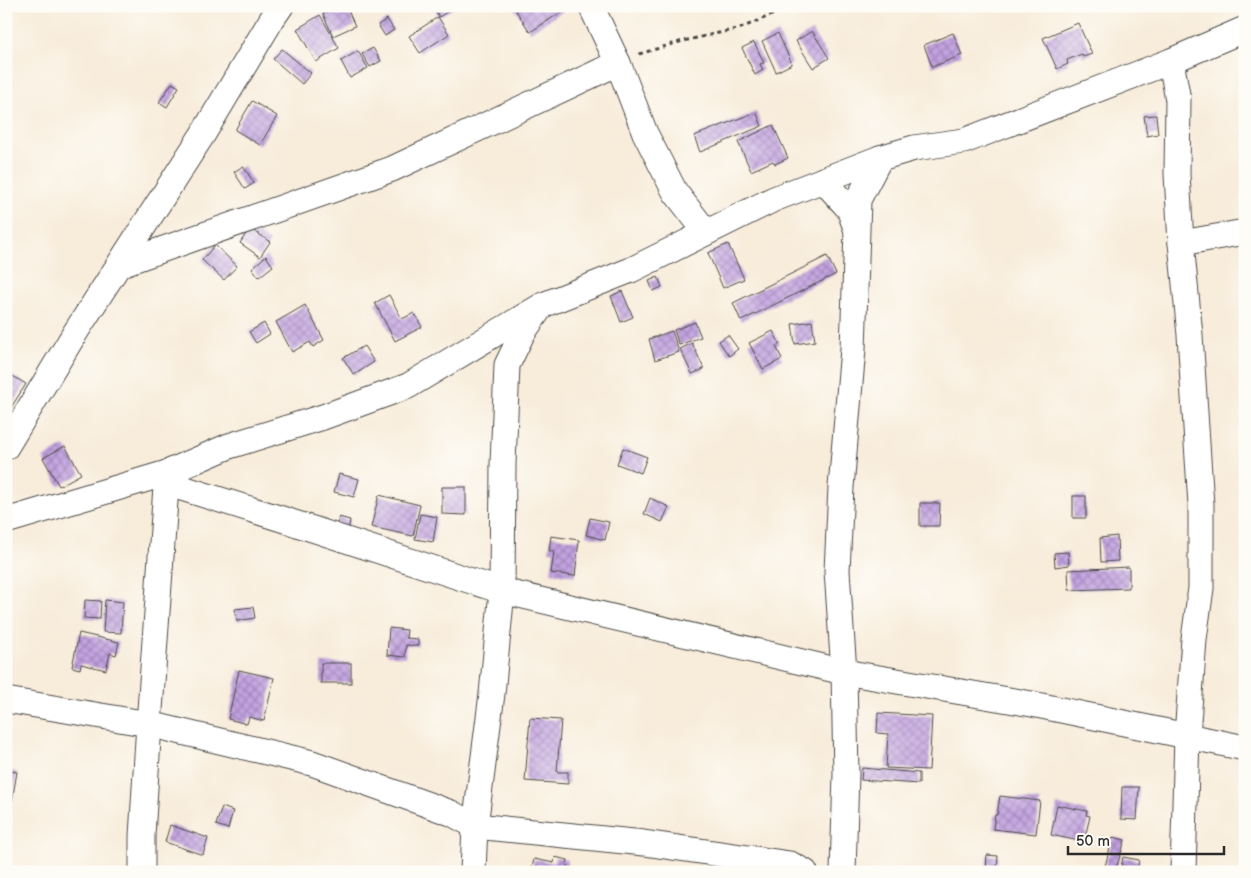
<svg xmlns="http://www.w3.org/2000/svg" width="1251" height="878" font-family="'Balsamiq Sans',sans-serif">
<style>
.building{fill:url(#building-cross-hatch)}
.lines{fill:none;stroke-linecap:round;stroke-linejoin:round}
.minor-casing{stroke:#4a4845;stroke-width:27}
.path{stroke:#4a4845;stroke-width:3;stroke-dasharray:4 4;stroke-linecap:butt}
.minor{stroke:#fff;stroke-width:25}
</style>
<defs>
<pattern id="building-cross-hatch" width="8" height="8" patternUnits="userSpaceOnUse" patternTransform="scale(1.25)"><rect width="8" height="8" fill="#c2a2e0"/><path d="M0 0l8 8M0 8l8-8" fill="none" stroke="#9e84b6"/></pattern>
</defs>
<rect width="100%" height="100%" fill="#fdfcf7"/>
<filter id="ink" filterUnits="userSpaceOnUse"><feTurbulence type="fractalNoise" baseFrequency=".02" numOctaves="2"/><feDisplacementMap in="SourceGraphic" scale="10" xChannelSelector="R" yChannelSelector="G"/><feConvolveMatrix kernelMatrix="1 2 1 2 8 2 1 2 1" color-interpolation-filters="sRGB"/></filter>
<filter id="wash" filterUnits="userSpaceOnUse"><feTurbulence type="fractalNoise" baseFrequency=".0096" numOctaves="4" result="noise"/><feDisplacementMap in="SourceGraphic" scale="20" xChannelSelector="R" yChannelSelector="G"/><feGaussianBlur stdDeviation="1.12" result="paint"/><feColorMatrix in="noise" values="0 0 0 0 0 0 0 0 0 0 0 0 0 0 0 0 0 1.4 0 .05"/><feComposite in="paint" operator="in"/></filter>
<g filter="url(#wash)">
<rect width="100%" height="100%" fill="#f8ecda"/>
<g id="blocks">
<g class="building">
<path d="M339 6H346L355 26 333 36 323 14Z"/>
<path d="M433 6H451L452 9 439 17Z"/>
<path d="M513 6H528L529 8 531 6H571L530 32Z"/>
<path d="M320 15 339 48 316 62 297 29Z"/>
<path d="M438 17 449 34 420 53 409 36Z"/>
<path d="M387 19 394 30 385 36 378 25Z"/>
<path d="M1078 23 1092 54 1083 57 1082 54 1067 60 1068 64 1057 69 1043 38Z"/>
<path d="M812 31 829 58 813 68 796 41Z"/>
<path d="M778 33 792 64 776 72 762 41Z"/>
<path d="M953 33 962 55 932 67 924 45Z"/>
<path d="M754 42 764 63 760 64 763 70 755 75 742 48Z"/>
<path d="M373 48 381 61 370 67 362 54Z"/>
<path d="M282 49 311 73 302 84 273 59Z"/>
<path d="M358 51 368 68 350 78 341 61Z"/>
<path d="M172 83 179 87 167 107 159 102Z"/>
<path d="M252 101 277 116 260 145 235 130Z"/>
<path d="M756 112 762 126 700 152 694 136Z"/>
<path d="M1156 115 1158 134 1147 136 1144 116Z"/>
<path d="M773 125 788 158 775 164 773 161 751 171 738 142Z"/>
<path d="M243 166 254 183 245 189 234 172Z"/>
<path d="M250 228 270 242 260 257 240 243Z"/>
<path d="M728 244 744 279 723 288 708 253Z"/>
<path d="M215 245 237 266 224 280 202 260Z"/>
<path d="M266 256 273 266 259 277 252 268Z"/>
<path d="M827 256 836 274 741 321 733 303Z"/>
<path d="M658 277 662 287 653 291 649 281Z"/>
<path d="M622 291 633 317 621 322 611 296Z"/>
<path d="M389 295 402 319 414 313 422 327 395 341 375 303Z"/>
<path d="M305 305 324 340 313 347 310 342 292 352 276 322Z"/>
<path d="M812 321 815 341 795 344 792 324Z"/>
<path d="M695 322 701 337 679 345 674 330Z"/>
<path d="M264 323 270 334 256 343 249 332Z"/>
<path d="M672 331 679 352 655 360 649 339Z"/>
<path d="M773 331 780 344 776 346 782 359 763 369 749 343Z"/>
<path d="M728 335 738 349 729 356 719 341Z"/>
<path d="M692 343 704 369 692 374 680 349Z"/>
<path d="M364 346 374 362 354 375 343 358Z"/>
<path d="M6 372 26 384 10 409 6 407Z"/>
<path d="M65 446 81 474 59 486 43 458Z"/>
<path d="M623 448 647 457 641 473 617 464Z"/>
<path d="M339 474 359 479 354 497 334 492Z"/>
<path d="M442 487H466V515L442 514Z"/>
<path d="M379 495 420 505 413 536 371 527Z"/>
<rect x="1073" y="496" width="13" height="22"/>
<path d="M650 498 669 507 662 522 644 514Z"/>
<path d="M920 503H940L939 526H920Z"/>
<path d="M420 514 437 517 433 542 415 539Z"/>
<path d="M339 517 350 520 348 532 336 529Z"/>
<path d="M590 518 609 522 605 540 586 535Z"/>
<path d="M551 536 579 540 575 576 551 573 554 551H549Z"/>
<path d="M1117 536 1118 561 1101 562 1100 538Z"/>
<path d="M1068 552 1069 565 1055 567 1054 553Z"/>
<path d="M1129 567V588L1069 590 1068 570Z"/>
<path d="M85 600 101 601 100 619 84 618Z"/>
<path d="M105 600 123 602 121 633 103 632Z"/>
<path d="M253 607 255 618 237 621 235 609Z"/>
<path d="M389 628 407 630 406 638 418 639V646L406 645 405 657 387 655Z"/>
<path d="M79 633 119 642 116 655 110 653 106 670 81 664 80 669 72 667Z"/>
<rect x="321" y="663" width="30" height="20"/>
<path d="M239 670 274 678 264 721 249 717 247 724 228 719Z"/>
<path d="M878 713 932 716 929 770 886 768 888 734 877 733Z"/>
<path d="M530 718 561 720 557 772H568V784L525 781Z"/>
<path d="M862 768 919 773V784L861 780Z"/>
<path d="M6 770 17 772 12 801 6 800Z"/>
<path d="M1122 787H1139L1137 820 1121 819Z"/>
<path d="M1000 796 1040 801 1036 834 993 829 995 815H997Z"/>
<path d="M1057 805 1087 811 1086 815 1090 816 1084 842 1051 835Z"/>
<path d="M222 807 233 811 228 829 216 825Z"/>
<path d="M170 825 208 838 203 855 165 842Z"/>
<path d="M1113 837 1125 840 1116 869 1105 866Z"/>
<path d="M987 855 998 856 997 870H1000V872H986Z"/>
<path d="M555 857 568 860 566 872H531L534 859 554 863Z"/>
<path d="M1123 857 1139 860 1137 872H1120Z"/>
</g>
</g>
</g>
<g filter="url(#ink)">
<use href="#blocks" fill-opacity="0" stroke="#4a4845" stroke-width="1"/>
<g class="lines">
<g class="minor-casing">
<g id="minor">
<path d="M591 6 618 63 645 133 675 192 706 232"/>
<path d="M1171 61 1178 100 1177 174 1181 243 1190 335 1201 505V588L1194 639 1187 736 1183 872"/>
<path d="M823 180 849 209 856 228"/>
<path d="M1181 243 1245 232"/>
<path d="M121 264 392 169 618 63"/>
<path d="M6 447 75 333 203 134 272 19 281 6"/>
<path d="M166 483 285 520 502 591 844 672 1032 704 1245 748"/>
<path d="M6 521 167 473 229 446 323 417 408 386 543 305 631 270 774 199 880 158 914 148 964 141 1171 61 1245 29"/>
<path d="M6 700 149 724 312 763 451 813 475 826 644 843 790 864 805 872"/>
<path d="M142 872V836L149 724 167 473"/>
<path d="M473 872 475 826 492 694 502 591 503 464 507 365 522 334 538 311"/>
<path d="M843 872 846 774 844 672 837 571 841 487 853 349 858 200 880 158"/>
</g>
</g>
<path class="path" d="M639 54 683 41 741 28 793 6"/>
<use href="#minor" class="minor"/>
</g>
</g>
<rect width="1251" height="878" fill="none" stroke="#fdfcf7" stroke-width="25"/>
<path d="M1068 846v8h156v-8" fill="none" stroke="#2b2b2b" stroke-width="2.5"/>
<text x="1076" y="846" font-size="15" fill="#2b2b2b" stroke="#fdfcf7" stroke-width="4" paint-order="stroke">50 m</text>
</svg>
